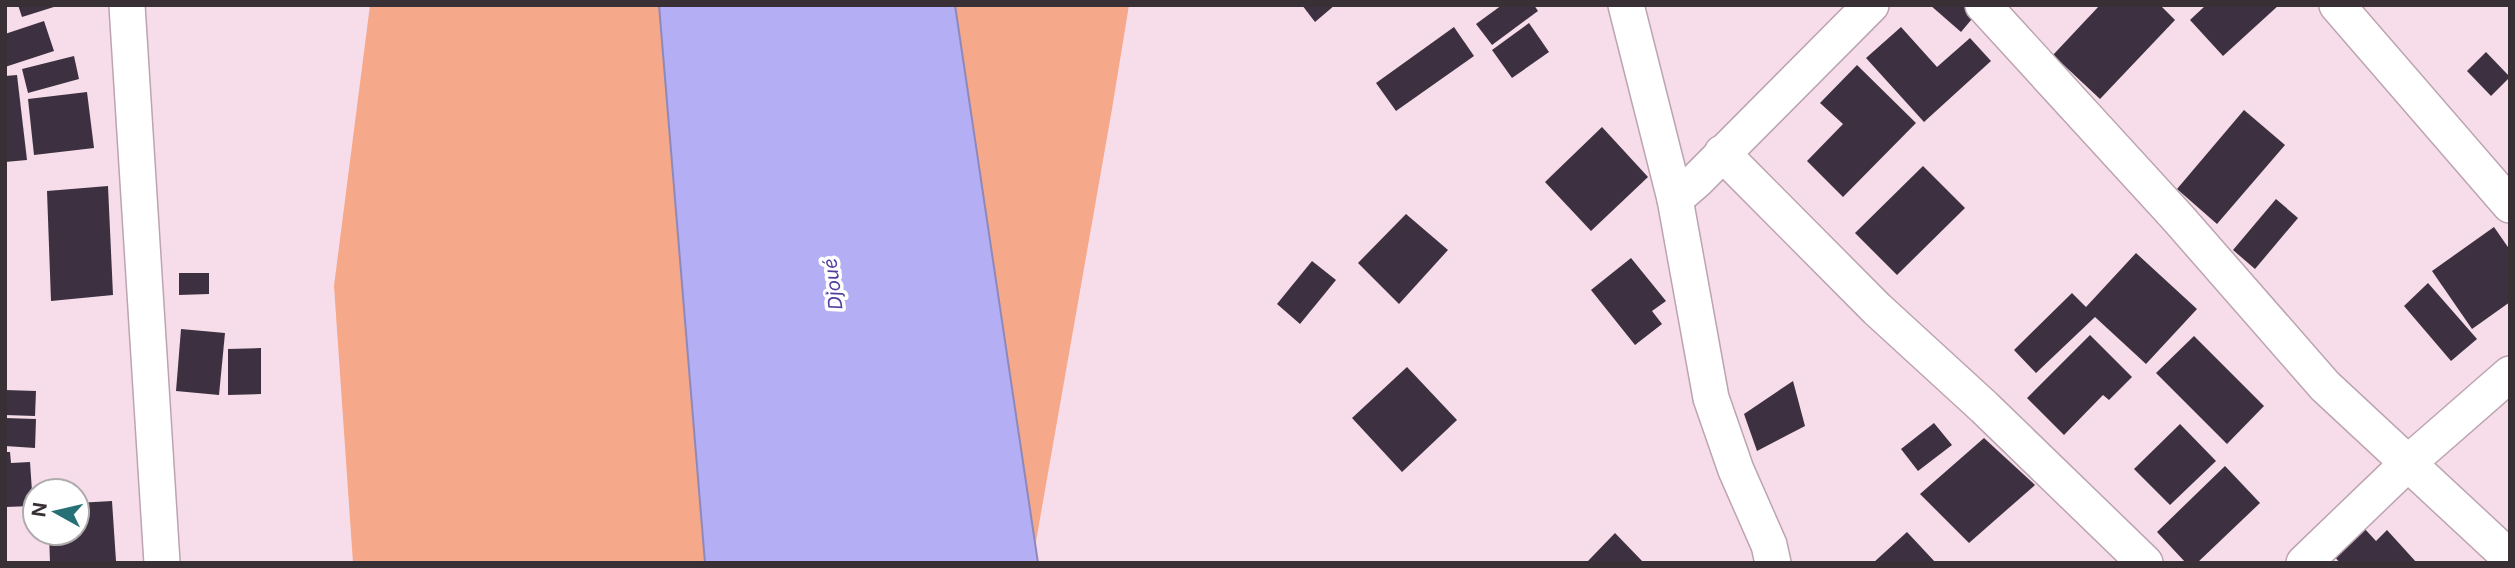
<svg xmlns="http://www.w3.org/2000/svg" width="2515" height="568" font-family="Inter,sans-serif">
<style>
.green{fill:#f5a98a}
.water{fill:#b4aef4;stroke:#8f88bb;stroke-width:2}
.building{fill:#3d3141}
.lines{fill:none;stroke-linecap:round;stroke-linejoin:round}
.minor-casing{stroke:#bca4b0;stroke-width:38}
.minor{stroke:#fff;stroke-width:35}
.labels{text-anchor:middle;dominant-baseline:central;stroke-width:7;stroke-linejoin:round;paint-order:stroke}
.water-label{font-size:19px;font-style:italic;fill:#523da0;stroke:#fff}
</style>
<rect width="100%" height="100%" fill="#f7ddea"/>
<g class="green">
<path d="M370 5H659L705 563H353L334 286Z"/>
<path d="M955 5H1129L1112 109 1035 547Z"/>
</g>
<path class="water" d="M659 5H955L1038 563H705Z"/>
<g class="building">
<path d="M18 5H57V6L22 17Z"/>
<path d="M1302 5H1335L1315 22Z"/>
<path d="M1502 5H1534L1538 11 1492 45 1476 24Z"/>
<path d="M1930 5H1969L1977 13 1961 32Z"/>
<path d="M2100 5H2160L2175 20 2100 99 2053 55Z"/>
<path d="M2206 5H2279L2223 56 2190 20Z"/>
<path d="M44 21 54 51 5 67V34Z"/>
<path d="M1529 23 1549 52 1512 78 1492 50Z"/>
<path d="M1454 27 1474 56 1396 111 1376 83Z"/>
<path d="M1901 27 1937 67 1970 38 1991 61 1924 122 1866 58Z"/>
<path d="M2486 52 2510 77 2491 96 2467 71Z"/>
<path d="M74 56 79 79 28 93 22 69Z"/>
<path d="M1857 65 1916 123 1843 197 1807 161 1843 124 1820 103Z"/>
<path d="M17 75 27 160 5 162V76Z"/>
<path d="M87 92 94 148 34 155 28 99Z"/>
<path d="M2244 110 2285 145 2217 224 2177 189Z"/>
<path d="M1602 127 1648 177 1591 231 1545 182Z"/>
<path d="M1923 166 1965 208 1897 275 1855 233Z"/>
<path d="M108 186 113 295 51 301 47 191Z"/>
<path d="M2276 199 2298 218 2255 269 2233 250Z"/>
<path d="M1406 214 1448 250 1399 304 1358 263Z"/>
<path d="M2494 227 2510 250V302L2472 329 2432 271Z"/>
<path d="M2136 253 2197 309 2146 364 2095 317 2036 373 2014 350 2072 293 2086 307Z"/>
<path d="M1631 258 1666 301 1652 311 1662 324 1635 345 1591 290Z"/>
<path d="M1312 261 1336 280 1300 324 1277 304Z"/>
<path d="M179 273H209V294L179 295Z"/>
<path d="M2428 283 2477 339 2451 361 2404 306Z"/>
<path d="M181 329 225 333 219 395 176 391Z"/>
<path d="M2090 335 2132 377 2109 400 2103 395 2064 435 2027 398Z"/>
<path d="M2194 336 2264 406 2227 444 2156 373Z"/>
<path d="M261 348V394L228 395V349Z"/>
<path d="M1407 367 1457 420 1402 472 1352 418Z"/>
<path d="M1793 381 1805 426 1757 451 1744 414Z"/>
<path d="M5 390 36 391 35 416 5 415Z"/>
<path d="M5 418 36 419 35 448 5 446Z"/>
<path d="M1934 423 1952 445 1918 471 1901 449Z"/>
<path d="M2180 424 2216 461 2170 505 2134 469Z"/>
<path d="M1984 438 2035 485 1969 543 1920 494Z"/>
<path d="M5 452H10L11 463 30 462 33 506 5 507Z"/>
<path d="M2225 466 2260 503 2197 563H2186L2157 532Z"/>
<path d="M112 501 116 561 50 563 49 533H77V503Z"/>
<path d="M2364 528 2376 541 2387 530 2417 563H2340L2334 556Z"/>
<path d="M1907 532 1936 563H1873Z"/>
<path d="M1615 533 1644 563H1590L1588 561Z"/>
</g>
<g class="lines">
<g class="minor-casing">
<g id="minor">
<path d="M127 5 162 563"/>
<path d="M1626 5 1675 199 1711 398 1736 470 1769 545 1773 563"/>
<path d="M1983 5 2178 218 2325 386 2510 558"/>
<path d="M2337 5 2510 205"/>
<path d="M1722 153 1877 309 1984 407 2145 563"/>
<path d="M1675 199 1697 180 1871 5"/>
<path d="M2304 563 2408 463 2510 374"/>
</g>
</g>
<use href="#minor" class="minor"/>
</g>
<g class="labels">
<g class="water-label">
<text transform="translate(833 284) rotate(-97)">Djoué</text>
</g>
</g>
<rect width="2515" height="568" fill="none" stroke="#393035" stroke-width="14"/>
<g transform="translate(56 512) rotate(278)"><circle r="33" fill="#ffffff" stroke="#b0acae" stroke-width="2"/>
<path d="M0-5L12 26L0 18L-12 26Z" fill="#277176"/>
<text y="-10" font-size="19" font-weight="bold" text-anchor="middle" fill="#393035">N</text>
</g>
</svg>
